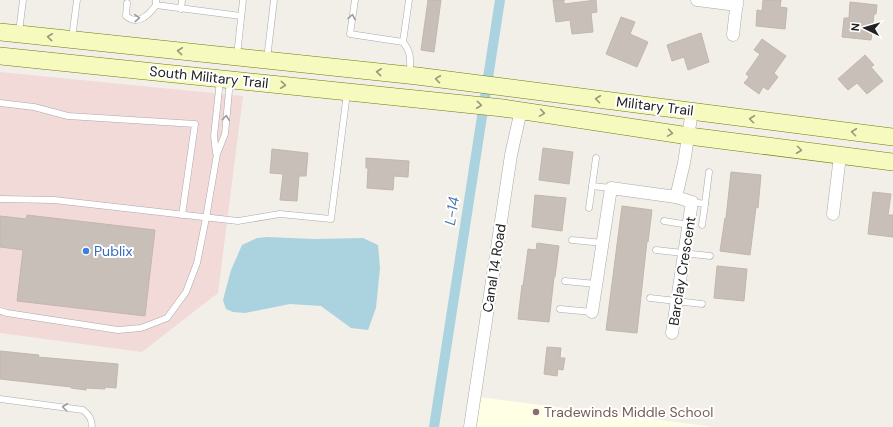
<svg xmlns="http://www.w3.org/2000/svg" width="893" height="427" font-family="'DM Sans',sans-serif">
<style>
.commercial{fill:#f2dad9}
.education{fill:#ffffe5}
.water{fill:#aad3df}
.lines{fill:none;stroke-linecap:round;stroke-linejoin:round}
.canal{stroke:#aad3df;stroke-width:10}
.building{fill:#c7bfb8;stroke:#c4b6ab}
.lane-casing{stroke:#a9a9a9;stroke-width:7}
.street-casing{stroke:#a9a9a9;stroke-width:13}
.secondary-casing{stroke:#707d05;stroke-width:18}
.lane{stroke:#fff;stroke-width:6}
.street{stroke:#fff;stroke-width:12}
.secondary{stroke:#f7fabf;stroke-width:17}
.oneway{stroke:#9c9c9c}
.oneway2{stroke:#979978}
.shop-dot{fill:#3f7fe0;stroke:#fff;stroke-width:1.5}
.education-dot{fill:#8d6e63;stroke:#fff;stroke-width:1.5}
.labels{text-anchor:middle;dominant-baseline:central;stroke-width:4;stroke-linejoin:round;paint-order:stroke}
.street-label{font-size:14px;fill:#222;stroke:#fff}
.shop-label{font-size:14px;fill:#366cbe;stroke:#fff;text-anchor:start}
.education-label{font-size:14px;fill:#785e54;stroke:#fff;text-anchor:start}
.water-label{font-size:15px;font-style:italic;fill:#4a7aab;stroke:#fff}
</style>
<rect width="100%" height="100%" fill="#f2efe9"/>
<path class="commercial" d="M0 72 243 96 218 293 142 352 0 333Z"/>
<path class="education" d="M478 397 714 427H474Z"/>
<path class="water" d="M267 237 315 239 363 238 378 245 380 268 376 308 368 330 351 328 321 306 290 304 245 313 233 312 226 309 223 300 231 270 242 245 257 238Z"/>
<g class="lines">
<path class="canal" d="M434 427 500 0"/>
</g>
<g class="building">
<path d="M428 0H441L434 52 421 50Z"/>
<path d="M553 0H564V4L596 0 597 12 591 13 593 32 572 34 570 20 556 22Z"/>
<path d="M763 0H781L780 7 787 8 785 29 756 26 757 10 762 11Z"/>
<path d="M850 2 877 5 876 14H874L871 40 842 37 844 18H849Z"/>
<path d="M621 17 635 22 630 34 648 42 637 67 606 54Z"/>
<path d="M701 33 709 62 688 70 684 57 672 61 667 45Z"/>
<path d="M762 39 786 56 774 73 778 77 768 90 763 87 759 94 744 83 749 77 746 74 760 54 754 50Z"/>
<path d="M865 55 874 65 871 67 883 81 867 94 857 83 848 90 838 79Z"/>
<path d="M543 148 573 152 569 184 539 180Z"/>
<path d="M272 149 308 153 306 176H299L297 201 280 200 283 174 270 173Z"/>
<path d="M366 158 409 161 408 177 394 176 393 190 367 188 368 168H366Z"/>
<path d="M731 172 761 175 758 208 756 207 750 255 720 251 725 218H726Z"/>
<path d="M873 192 891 194 888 215H893V237L868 234Z"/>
<path d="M535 195 566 198 562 231 532 227Z"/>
<path d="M622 206 652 210 648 242 647 241 637 333 606 330Z"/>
<path d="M27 215 155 230 145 316 17 301 23 250 0 247V216L26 219Z"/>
<path d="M537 243 559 246 555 277H554L549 322 518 319 522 285 523 286 528 249 536 250Z"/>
<path d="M717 266 747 269 744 301 714 298Z"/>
<path d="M547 347 561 348 560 358H565L563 370 558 369 557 376 544 374Z"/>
<path d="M0 351 39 355 38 357 118 364 116 388 105 387V389L86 388V390L71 388V387L0 379Z"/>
</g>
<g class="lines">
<g class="lane-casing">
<g id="lane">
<path d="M156 0V5L241 16"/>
<path d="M355 0 350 34 403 42C412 53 410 60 410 74"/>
<path d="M127 3 126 16C138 26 149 15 156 5"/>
<path d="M181 9 182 0"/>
<path d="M19 32 23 0"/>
<path d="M72 38 77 0"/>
<path d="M403 42 409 0"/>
<path d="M237 56 243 0"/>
<path d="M267 59 274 0"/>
<path d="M0 103 34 107 68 116 195 124 182 215"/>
<path d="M216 153 214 136 220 80"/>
<path d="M592 186 611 188"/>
<path d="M0 199 54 200 238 221 280 214 331 219 347 93"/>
<path d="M692 202 705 204 709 172"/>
<path d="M589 208 596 158"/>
<path d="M664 221 689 225"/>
<path d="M702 225 705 204"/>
<path d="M572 240 603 243"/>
<path d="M656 250 710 256"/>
<path d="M565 281 596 284"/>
<path d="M650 298 702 304"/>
<path d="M560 309 592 312"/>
<path d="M0 311 7 313 118 330 141 328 167 318 186 292 197 263 206 218 217 154 225 134 230 80"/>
<path d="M0 399 83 410C89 415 92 419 92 427"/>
</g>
</g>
<g class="street-casing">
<g id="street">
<path d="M697 0 737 5"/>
<path d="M733 35 737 0"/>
<path d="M676 197 684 163 692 111"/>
<path d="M833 214 840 156"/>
<path d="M592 312 611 188 676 197 692 202 672 333"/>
<path d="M470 427 511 155 521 110"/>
</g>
</g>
<g class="secondary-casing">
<g id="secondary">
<path d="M0 32 417 76 893 137"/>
<path d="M0 56 503 108 689 136 893 162"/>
</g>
</g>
<use href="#lane" class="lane"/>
<use href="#street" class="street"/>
<use href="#secondary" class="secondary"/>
</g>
<defs><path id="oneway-chevron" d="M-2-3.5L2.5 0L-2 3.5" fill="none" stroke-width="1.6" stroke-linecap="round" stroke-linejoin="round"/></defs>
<g class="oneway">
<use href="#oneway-chevron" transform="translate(352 17) rotate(-81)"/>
<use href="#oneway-chevron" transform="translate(137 18) rotate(-3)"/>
<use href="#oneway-chevron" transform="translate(226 118) rotate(-84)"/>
<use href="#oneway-chevron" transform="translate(65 407) rotate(-173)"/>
</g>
<g class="oneway2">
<use href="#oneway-chevron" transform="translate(50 37) rotate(-174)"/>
<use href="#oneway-chevron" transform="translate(180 51) rotate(-174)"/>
<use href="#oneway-chevron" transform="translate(379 72) rotate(-174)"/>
<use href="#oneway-chevron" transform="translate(438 79) rotate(-172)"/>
<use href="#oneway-chevron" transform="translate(283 85) rotate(6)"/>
<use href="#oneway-chevron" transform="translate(598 99) rotate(-173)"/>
<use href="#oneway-chevron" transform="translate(479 105) rotate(6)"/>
<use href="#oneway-chevron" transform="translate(542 113) rotate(9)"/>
<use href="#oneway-chevron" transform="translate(752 119) rotate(-173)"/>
<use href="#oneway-chevron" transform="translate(854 132) rotate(-173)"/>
<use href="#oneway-chevron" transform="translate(670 133) rotate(9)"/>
<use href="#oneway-chevron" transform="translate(799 150) rotate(7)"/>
</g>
<circle class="shop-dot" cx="86" cy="251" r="4"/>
<circle class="education-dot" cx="536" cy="412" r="4"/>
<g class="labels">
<g class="street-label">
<text transform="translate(209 77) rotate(6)">South Military Trail</text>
<text transform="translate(655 106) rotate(7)">Military Trail</text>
<text transform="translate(494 268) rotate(-81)">Canal 14 Road</text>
<text transform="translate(682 271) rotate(-81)">Barclay Crescent</text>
</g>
<g class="shop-label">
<text x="94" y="251">Publix</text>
</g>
<g class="education-label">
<text x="544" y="412">Tradewinds Middle School</text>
</g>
<g class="water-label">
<text transform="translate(452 211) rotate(-81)">L-14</text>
</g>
</g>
<g transform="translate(865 28) rotate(275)" stroke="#ffffff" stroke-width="3" paint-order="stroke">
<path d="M0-3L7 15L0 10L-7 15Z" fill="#222222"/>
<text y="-6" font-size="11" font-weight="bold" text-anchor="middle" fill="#222222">N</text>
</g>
</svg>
